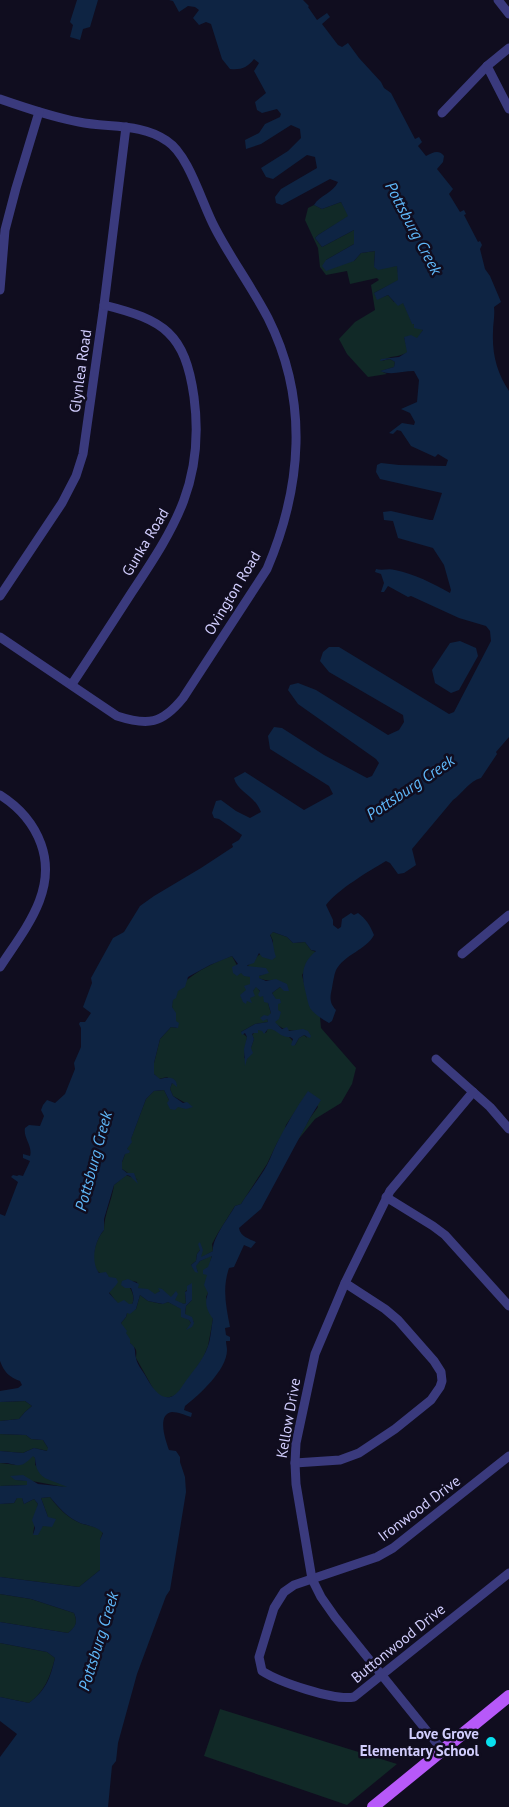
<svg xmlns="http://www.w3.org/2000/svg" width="509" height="1807" font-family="'PT Sans',sans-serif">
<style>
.green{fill:#112927}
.water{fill:#0e2443}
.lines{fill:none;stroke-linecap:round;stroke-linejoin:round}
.minor{stroke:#3a3a7d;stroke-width:9}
.major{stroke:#b759f9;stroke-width:12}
.poi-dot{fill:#09e0ee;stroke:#100d1f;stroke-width:2}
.labels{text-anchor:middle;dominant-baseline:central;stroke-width:5;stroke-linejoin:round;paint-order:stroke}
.street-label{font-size:15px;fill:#d1cdfd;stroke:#100d1f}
.poi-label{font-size:15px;font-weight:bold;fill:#d1cdfd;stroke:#100d1f;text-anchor:end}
.water-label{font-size:16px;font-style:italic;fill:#5fb8f9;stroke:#100d1f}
</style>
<rect width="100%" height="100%" fill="#100d1f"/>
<g class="green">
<path d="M341 202 349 216 318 235 315 238 322 247 354 230V244L326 260 354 261 361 253 375 251 374 267 397 266 399 280 374 293 378 299 388 295 394 302H403L412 323 423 330 417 339 404 337 408 352C398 358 391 355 381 361L390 359 395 362 394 367 381 371 387 374 368 377 347 354 339 339 355 322 375 310 371 285 379 280 377 278 350 284 347 271 326 275 320 267 318 248 305 220 308 208 314 205 322 209Z"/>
<path d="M273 932 287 937 293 943 305 942 311 950 316 952 302 975 310 1007 320 1017 321 1028 356 1068 352 1084 341 1103 315 1119 297 1141 310 1118 318 1107 308 1092 286 1125 284 1132 277 1143 267 1164 241 1204 235 1206 218 1233 212 1244 213 1251 202 1257H200V1250L197 1254 196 1261 191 1265 198 1272 195 1266 200 1261 212 1255 207 1275 208 1293 206 1297 213 1319 208 1346 203 1358 179 1394 170 1397 163 1398 155 1392 136 1358C137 1347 136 1350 130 1343 126 1338 124 1329 121 1323L126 1317 127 1313 136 1309 140 1295 148 1301 162 1304 168 1302 182 1309 191 1323 194 1322 185 1314 186 1306 192 1300V1285L185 1292 186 1303 184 1304 177 1302 160 1291 155 1295 138 1288 137 1282 132 1281 130 1288C133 1293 135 1299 132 1304H118L109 1292V1277C104 1275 99 1274 96 1269 90 1258 96 1239 104 1230 104 1214 112 1201 114 1185L126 1175 138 1180 122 1169V1162L146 1099 154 1091 164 1090 169 1100 178 1106 189 1105 173 1096 170 1089 172 1083 177 1085 167 1077 159 1079 154 1074V1063L160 1039 171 1027 178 1028C175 1021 172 1012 172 1005 174 980 212 963 232 956L241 973 250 977V984L246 990 247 1001 256 986 268 1003 271 1013 267 1019 268 1022 255 1024 241 1032 247 1037 244 1058 247 1059 254 1039 252 1035 257 1030H262L266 1033 268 1028C279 1030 291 1035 295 1045L299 1038 304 1035 307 1038 303 1030C290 1032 283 1030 274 1022L278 1004 272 993 280 987 282 988 285 984C275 979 268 982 258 978L259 976 264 974 247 967C255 958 260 953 272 947L273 941 270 934Z"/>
<path d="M25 1401 32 1406 25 1412 19 1419 0 1421V1402Z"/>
<path d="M0 1434 26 1435 31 1439 43 1440 48 1448V1451L34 1448 23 1453 0 1451Z"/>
<path d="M33 1455 35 1458V1465L70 1488C51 1485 34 1480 16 1480L28 1481 27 1485 0 1486V1463L17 1465Z"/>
<path d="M50 1497C57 1507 68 1518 80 1523 89 1526 96 1526 103 1532L100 1540V1570L79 1587 0 1577V1504L14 1503 17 1498H22L24 1504 34 1499 38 1504 33 1534 43 1526 48 1517 41 1498Z"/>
<path d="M0 1594 31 1599 74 1613C78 1623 76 1627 68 1633L0 1622Z"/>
<path d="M0 1643 47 1652 55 1658C50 1677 45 1691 29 1703L0 1697Z"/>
<path d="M220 1709 397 1764 347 1805 204 1756Z"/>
</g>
<g class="water">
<path d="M77 0H98L90 27 83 29 80 40 70 37 73 25 70 22Z"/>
<path d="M169 0H303L309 6 308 7 317 20 327 13 330 17 322 24 338 45 342 47 348 43 359 58 381 82 384 88 391 93 415 139 419 137 422 142 418 146 426 156C433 153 438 149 444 156L443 162 437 169 453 189 449 194 460 212 464 210 466 214 464 215 478 242 480 241 482 245 480 249 485 269 490 276 501 302 494 307C495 316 493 323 493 332 492 354 497 373 509 391V737L496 752 497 754 481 778C469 781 463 793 453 800L412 849 416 865 404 873 398 874 390 863 386 861C369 871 337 890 326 905L333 920V925L338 929 341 927 342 919 351 913 354 915 358 913C366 919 370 925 374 935 366 950 345 954 336 970 334 975 333 982 332 988 330 997 329 1003 336 1010L332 1021 329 1023C322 1019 314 1014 310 1008 308 1004 307 998 306 994 301 975 301 964 316 951L311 950 305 942 293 943 287 937 273 932 270 935C274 942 273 949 276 957L272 960 262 957 259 953 254 963 248 965 247 966 266 968 269 973 259 976V978L266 981 276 979 287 984 289 991H284L280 987 272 993 276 999H280L281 1003 278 1004V1010L281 1012 279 1019 275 1022 282 1029 287 1027 289 1031 303 1029 308 1031 311 1036 310 1038 304 1035 299 1038 295 1045 293 1046 291 1045 293 1039 290 1037C278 1037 278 1029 268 1029L264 1034 262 1031 258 1030V1033H254L252 1034 254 1039 251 1048 253 1053 247 1059 245 1066 244 1049 247 1037 245 1033 242 1035 241 1032 255 1024 268 1022 267 1019 263 1021 260 1018 264 1015 268 1016 271 1013 268 1003 264 1002 263 996 260 997 258 995 260 991 256 987 253 991 255 996 250 998 252 1003 247 1001 246 1004 243 1002 240 995 246 990 244 986 250 984V977L244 976 241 973 237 976 233 973 232 967 238 964 232 956 210 965 188 977 185 987 178 991 176 998 173 1000 172 1007 176 1013V1021L179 1023 178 1028 171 1027 160 1039 154 1063V1074L160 1079C168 1077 177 1076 177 1087L172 1083 170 1089 173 1096 183 1103 187 1102 193 1107 186 1109 178 1107 175 1110 170 1109 167 1103 169 1100 164 1090 154 1091 146 1099 131 1139 132 1142 127 1149 130 1151 129 1153 125 1154 122 1162V1169L127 1173H134L138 1184 130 1176 127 1175 114 1185 104 1219V1230C95 1240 90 1261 99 1273L106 1272 109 1277 116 1278 118 1282 116 1285 109 1293 118 1303 124 1300 129 1304H132C135 1299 133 1293 131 1288H125L121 1285 122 1281 128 1279 139 1284 138 1288 148 1289 155 1294 160 1291 158 1288 162 1289 171 1297 176 1291 178 1294 175 1300 184 1304 186 1303 185 1292 187 1291V1286L192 1283V1300L186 1306 185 1314 192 1317 194 1323 192 1327 186 1330 191 1323 189 1320 181 1317V1309L168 1302 163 1304 148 1301 140 1295 136 1309 130 1314 127 1313 126 1317 121 1323 127 1331 126 1333 130 1339V1343C137 1348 134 1351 136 1358 137 1364 142 1370 145 1375 154 1392 168 1410 183 1385 191 1373 203 1361 208 1346 211 1338 211 1328 213 1319 207 1310 204 1304 208 1293L204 1285 207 1275 203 1274V1270L208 1267 212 1256 200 1261 196 1266 198 1273 195 1272 191 1265 196 1261 197 1254 200 1250 198 1244 200 1242 203 1250 201 1257 213 1251C212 1238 228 1219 235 1206L241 1204C249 1191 260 1178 267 1165 271 1158 273 1150 277 1143 286 1125 296 1108 308 1091L321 1100 310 1118 261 1209 239 1228C240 1236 249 1239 256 1242L251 1248 244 1245 234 1267 229 1268C222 1289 226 1306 230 1327L225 1328 226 1335 230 1337V1341H226C226 1344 227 1347 227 1350 227 1370 199 1395 185 1406L184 1410 192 1413 191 1417C185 1415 178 1412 172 1412 156 1414 166 1442 169 1450L176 1451 180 1457V1462L185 1477 186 1492 170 1590 166 1596 137 1674 118 1743 116 1761 112 1766 108 1807H0V1757L17 1734 0 1721V1697L29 1703C46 1690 50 1679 55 1658L47 1652 0 1643V1622L68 1633C76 1627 78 1622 74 1613L31 1599 0 1594V1577L79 1587 100 1570V1540L103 1533C96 1526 89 1526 80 1523 68 1518 58 1507 50 1497L41 1498 48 1517 56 1519 52 1527 43 1526 38 1535H33L35 1528 32 1520 38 1504 34 1499 24 1504 22 1498H17L14 1503 0 1504V1486L27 1485V1481L15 1480 10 1476 23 1475 38 1484 67 1487C51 1479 36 1481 35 1458L33 1456C18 1472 18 1462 0 1463V1451L23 1453 34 1448 47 1451 48 1448 43 1440 31 1439 26 1435 0 1434V1421L19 1419 25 1412 32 1406 25 1401 0 1402V1391L18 1388 22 1385 20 1381C9 1377 4 1372 0 1361V1214L5 1216 18 1182 11 1177 13 1175 17 1176 19 1175 23 1176 30 1161 23 1158V1154L30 1156C33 1146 23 1138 25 1128L29 1125 40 1126 44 1116 41 1110 43 1105 47 1100 55 1103 65 1094 75 1069 74 1063 81 1047V1028L79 1024 80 1022H85L91 1013 83 1007 92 983 91 978 113 938 124 932 140 906 154 896 201 868 233 847 232 844 239 840 242 835 219 819 214 818 212 813 216 801 221 800 236 811 250 818 261 812C254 794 238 793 234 778L245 772 304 810 333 794 329 786 270 749 268 736 274 727 282 728 324 755 367 778 372 776 379 763 376 759 298 704 288 690 290 685 298 683 316 690 388 735 399 730 404 722 403 715 329 672 320 661 323 652 329 647H339L449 714 454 712 491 641 490 631 486 626 459 618 411 596 408 597 388 586 384 592H381L384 583 381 574 375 572 376 569C383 571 388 568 395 570 415 574 432 583 450 593L451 590 444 565 433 548 398 538 393 521 384 520 383 512 391 511 430 520H433L442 493 380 479 376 472 377 465 381 463 399 465 446 466 448 460 438 454 435 457 411 446 401 431 397 430 393 434 389 433 402 423 414 425 415 422 410 413 401 409 417 402 419 380 414 371C402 371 391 376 380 371L394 367 395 362 390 359 380 361 381 359 399 357 407 352 404 337 411 335 417 338 423 330 414 328V324H412L403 303 398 306 388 295 377 300 374 293 398 280 397 266 378 270 374 267 375 251 361 253 354 261 326 271 322 266 326 260 354 244V230L322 247 315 238 318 235 348 216 341 202 322 209 314 205C320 195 333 193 338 182L330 179 282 205 276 203 275 197 281 189 317 168 315 157 307 155 273 179 266 177 261 168 288 151 301 138 300 129 291 125 261 144 246 149 245 140 259 133 265 124 280 117 281 114 277 109 262 113 257 110 255 102 266 93 254 71 259 63 254 59C247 68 241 70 230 69L222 59 211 24 206 22 199 25 193 18 199 10 195 7 188 6 179 12 173 1Z"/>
<path d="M460 641 476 648 478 656 459 690 451 693 435 683 432 670 450 643Z"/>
</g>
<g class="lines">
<g class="minor">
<path d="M498 0 509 14"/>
<path d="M487 66 509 109"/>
<path d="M0 99C26 108 52 117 79 122 108 128 142 123 167 141 189 155 202 204 215 228 231 259 252 287 268 318 309 400 302 487 267 569L183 698C162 724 148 726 117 716L0 637"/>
<path d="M442 113 487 66 509 48"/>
<path d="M0 290 5 230 16 188 39 112"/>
<path d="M0 596 62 503 76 476 83 454 104 305 126 127"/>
<path d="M72 684C92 654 112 623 132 592 176 526 205 480 194 397 185 333 164 320 104 305"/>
<path d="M0 795C19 807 33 822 41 844 58 891 24 930 0 967"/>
<path d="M462 954 509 915"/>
<path d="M436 1059 490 1107 509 1129"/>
<path d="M386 1197 433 1226 445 1235 509 1306"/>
<path d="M509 1456 393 1548 377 1557 294 1585 284 1592 274 1608 259 1657 262 1671C279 1682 334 1701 354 1697L509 1573"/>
<path d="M295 1463 340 1460 359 1453 395 1429 431 1400 440 1387 442 1381 441 1372 434 1361 398 1320 385 1309 345 1283"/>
<path d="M443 1751 335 1617 321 1597 312 1579 296 1484 295 1463 296 1443 315 1354 345 1283 390 1191 473 1092"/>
</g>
<path class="major" d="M373 1807 509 1696"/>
</g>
<circle class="poi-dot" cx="491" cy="1742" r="6"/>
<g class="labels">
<g class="street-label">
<text transform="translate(80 371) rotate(-82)">Glynlea Road</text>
<text transform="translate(145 542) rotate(-59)">Gunka Road</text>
<text transform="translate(232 593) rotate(-59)">Ovington Road</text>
<text transform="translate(288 1418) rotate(-80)">Kellow Drive</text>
<text transform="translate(419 1508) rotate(-37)">Ironwood Drive</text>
<text transform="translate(398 1643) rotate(-39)">Buttonwood Drive</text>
</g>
<g class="poi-label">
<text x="479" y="1733">Love Grove<tspan x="479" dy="17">Elementary School</tspan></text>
</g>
<g class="water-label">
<text transform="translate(414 228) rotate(62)">Pottsburg Creek</text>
<text transform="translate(410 787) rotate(-34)">Pottsburg Creek</text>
<text transform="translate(93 1161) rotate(-75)">Pottsburg Creek</text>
<text transform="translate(98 1641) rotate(-73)">Pottsburg Creek</text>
</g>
</g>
</svg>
